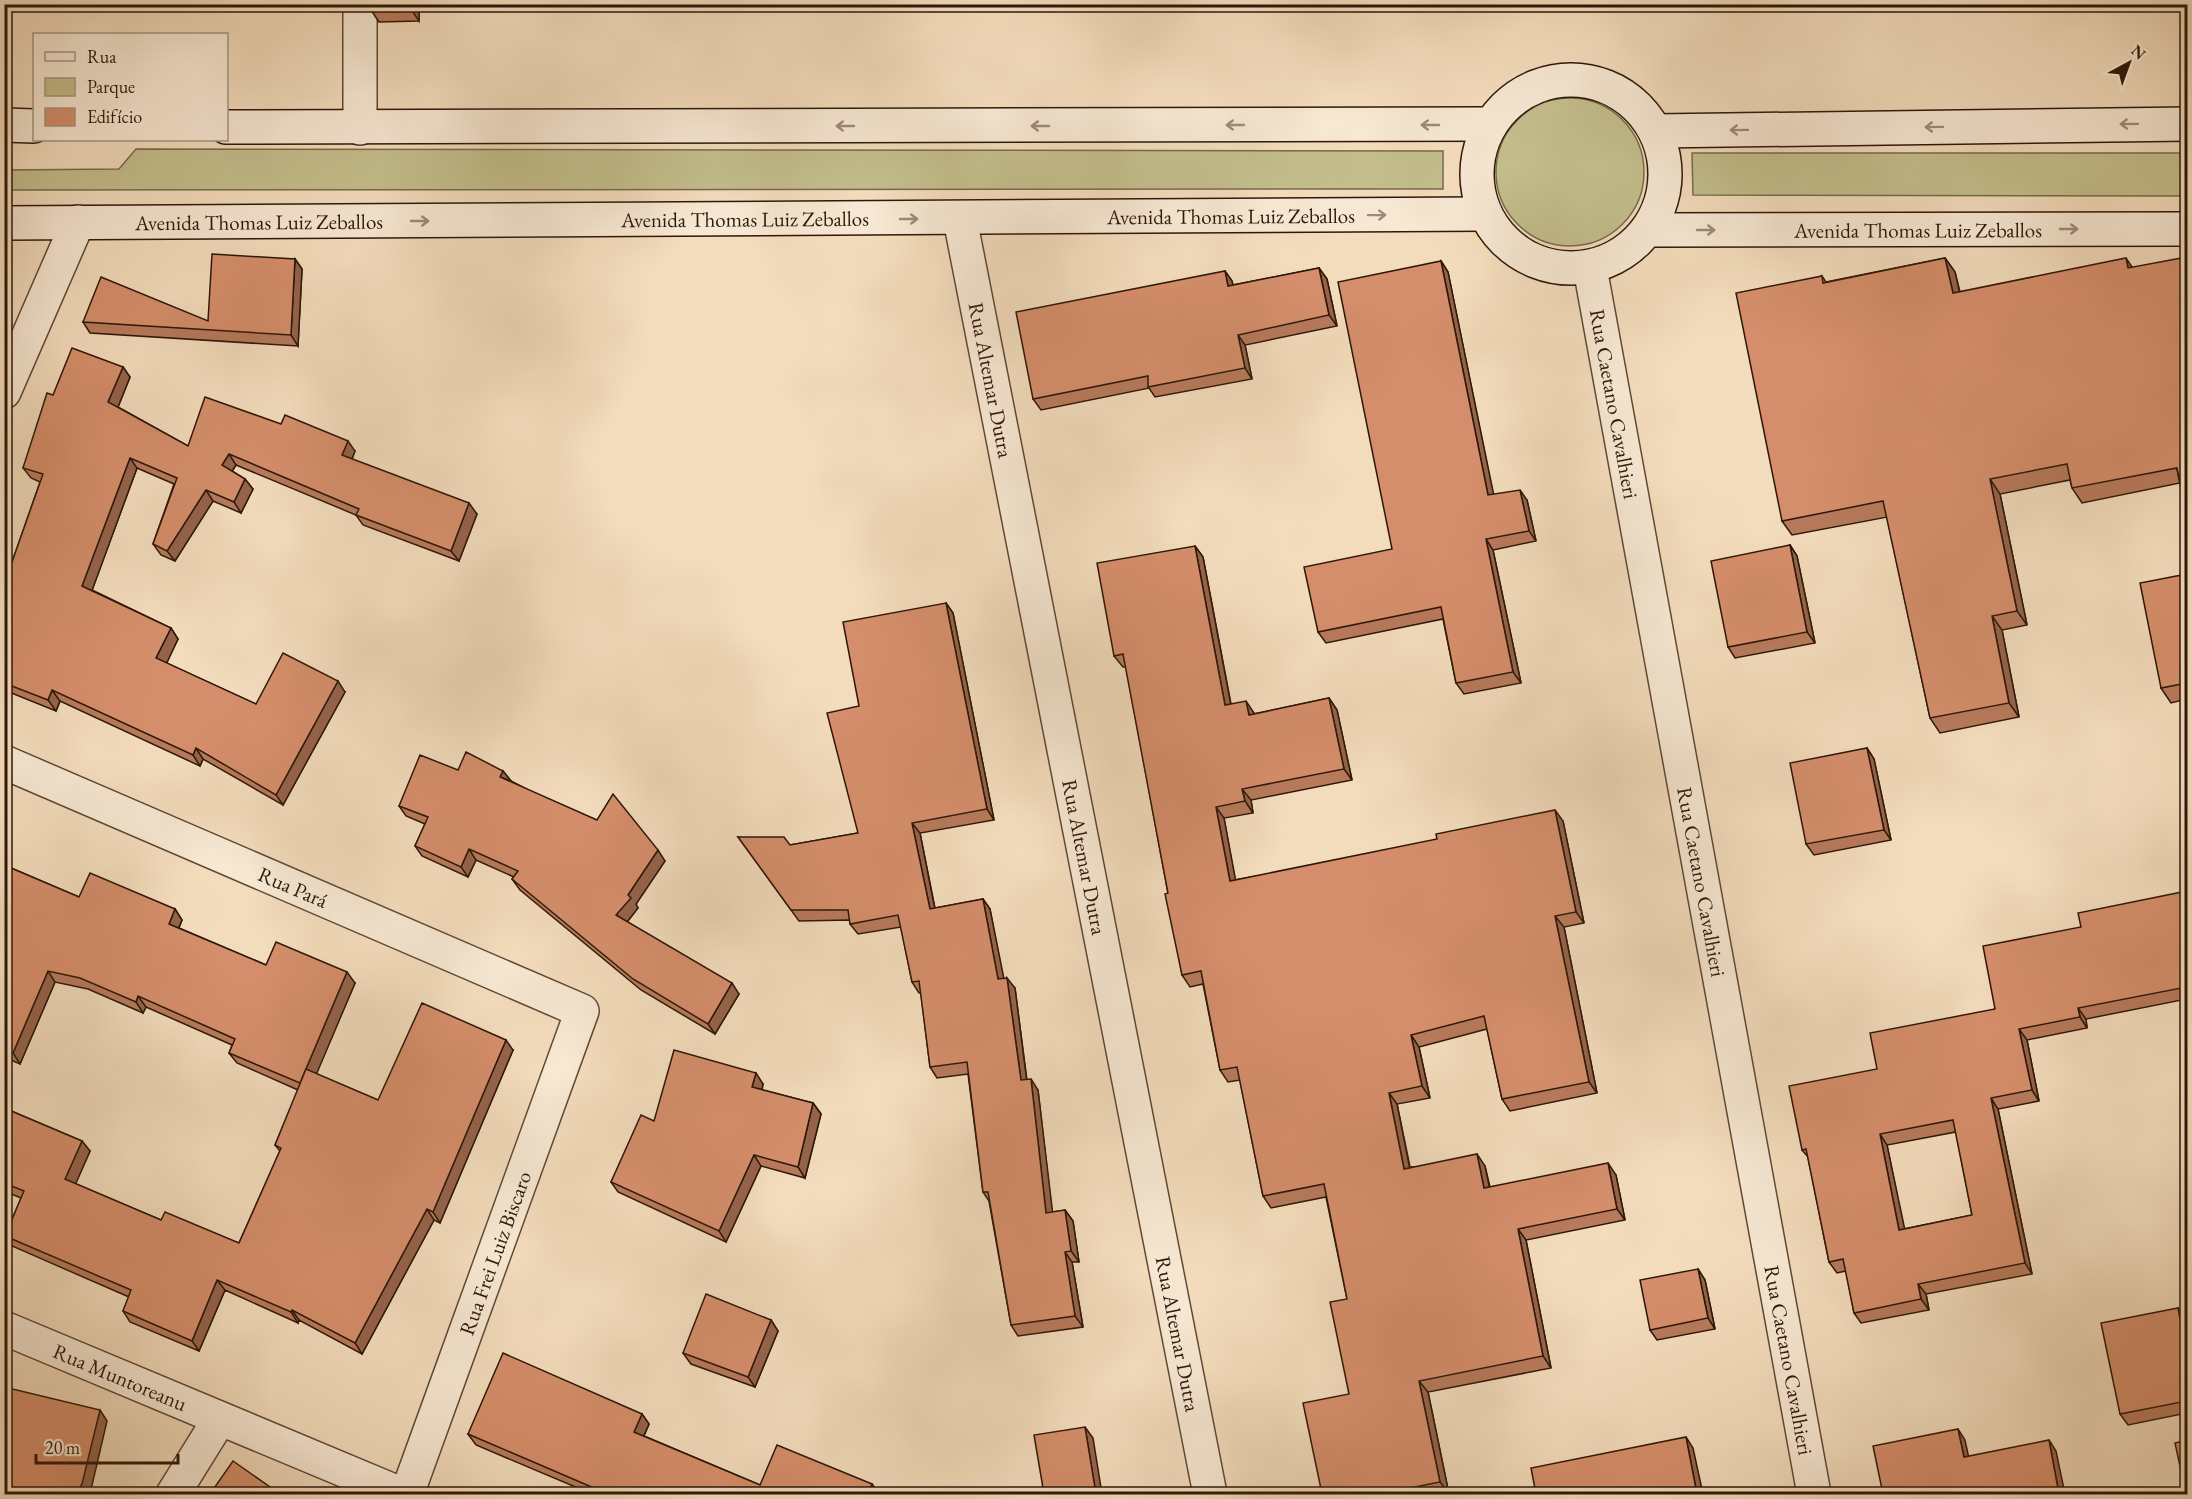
<svg xmlns="http://www.w3.org/2000/svg" width="2192" height="1499" font-family="'EB Garamond',serif">
<style>
.green{fill:#c3be8c;stroke:#786a4a;stroke-width:1.5}
.lines{fill:none;stroke-linecap:round;stroke-linejoin:round}
.minor-casing{stroke:#5f4836;stroke-width:36}
.secondary-casing{stroke:#2e1709;stroke-width:36}
.minor{stroke:#f7e8d3;stroke-width:33}
.secondary{stroke:#f7e8d3;stroke-width:33}
.wall{fill:#b77a5c;stroke:#2e1709;stroke-width:1.5;fill-rule:evenodd}
.shaded-wall{fill:#95634b;stroke:#2e1709;stroke-width:1.5}
.building{fill:#d58e6b;stroke:#2e1709;stroke-width:1.5;fill-rule:evenodd}
.oneway{stroke:#9d8a78}
.labels{text-anchor:middle;dominant-baseline:central;stroke-width:4.5;stroke-linejoin:round;paint-order:stroke}
.street-label{font-size:21px;fill:#2e1709;stroke:#f7e8d3}
</style>
<rect width="100%" height="100%" fill="#f3dcbc"/>
<filter id="stains"><feTurbulence type="fractalNoise" baseFrequency=".00333" numOctaves="4"/><feColorMatrix values="0 0 0 0 .2 0 0 0 0 .09 0 0 0 0 .02 0 0 0 .5 -.17"/></filter>
<radialGradient id="worn" r=".72"><stop offset=".6" stop-color="#630" stop-opacity="0"/><stop offset="1" stop-color="#630" stop-opacity=".3"/></radialGradient>
<g class="green">
<circle cx="1570" cy="172" r="74"/>
<path d="M136 149 1443 151V189L5 190V170L119 169Z"/>
<path d="M1692 153H2181V196L1693 195Z"/>
</g>
<g class="lines">
<g class="minor-casing">
<g id="minor">
<path d="M360 128V4"/>
<path id="s1" d="M960 219 1210 1494"/>
<path id="s2" d="M1590 268 1814 1494"/>
<path d="M4 392 78 222"/>
<path id="s3" d="M4 762 582 1011 407 1494"/>
<path id="s4" d="M4 1328 401 1494"/>
<path d="M173 1494 219 1420"/>
</g>
</g>
<g class="secondary-casing">
<g id="secondary">
<circle cx="1571" cy="174" r="94"/>
<path d="M4 125 34 126"/>
<path d="M226 127 1489 124"/>
<path d="M1656 131 2188 124"/>
<path id="s5" d="M4 223 1484 214"/>
<path id="s6" d="M1648 230 2188 229"/>
</g>
</g>
<use href="#minor" class="minor"/>
<use href="#secondary" class="secondary"/>
</g>
<g class="wall">
<path d="M419 4V21L379 22 371 10Z"/>
<path d="M2034 4H2187V9Z"/>
<path d="M1945 258 1955 272 1960 292 2133 268 2180 483 2082 503 2072 488 2070 480 2000 494 2027 625 2002 630 2019 717 1940 733 1930 718 1887 517 1792 535 1782 521 1822 276 1826 282Z"/>
<path d="M295 259 302 269 298 346 90 333 83 322 208 321Z"/>
<path d="M1441 261 1448 272 1493 494 1527 500 1536 541 1493 550 1521 683 1464 694 1456 683 1443 619 1326 643 1318 632 1392 549Z"/>
<path d="M1319 268 1327 279 1337 326 1245 345 1252 379 1155 397 1149 388 1041 410 1033 399 1225 271 1232 281 1233 285Z"/>
<path d="M123 367 130 377 118 407 188 446 355 451 352 459 477 514 459 561 363 525 356 515 236 465 232 471 245 479 253 489 241 513 213 501 175 561 161 555 153 544 174 484 137 468 92 590 171 628 178 639 166 663 256 704 345 692 283 805 203 759 200 766 60 701 56 711 4 690V577L11 565 40 482 31 478 23 468 53 395Z"/>
<path d="M1790 545 1797 556 1815 643 1735 658 1728 647Z"/>
<path d="M1195 546 1203 557 1231 704 1254 713V714L1329 698 1337 710 1352 780 1251 800 1253 813 1224 818 1235 880 1563 821 1584 923 1564 927 1597 1093 1510 1111 1502 1099 1487 1029 1419 1047 1430 1098 1397 1104 1410 1167 1485 1166 1490 1187 1616 1175 1625 1220 1526 1240 1551 1368 1428 1392 1449 1494H1294L1321 1489 1349 1394 1347 1299 1326 1197 1271 1208 1263 1196 1240 1080 1228 1082 1220 1070 1203 984 1190 987 1182 975 1168 893 1126 667H1123L1114 656Z"/>
<path d="M2187 574V699L2171 703 2161 688Z"/>
<path d="M946 603 953 613 994 820 920 833 935 908 983 899 990 909 1003 978 1015 988 1027 1080 1038 1090 1052 1212 1065 1210 1073 1221 1079 1262H1072L1083 1327 1018 1336 1011 1325 989 1201 983 1192 968 1074 937 1078 930 1067 921 993H919L912 982 901 927 858 934 850 924V920L799 921 738 837 790 845 858 833 859 706Z"/>
<path d="M1867 748 1874 759 1891 840 1814 855 1806 844Z"/>
<path d="M458 770 503 771 511 781 665 861 636 904 638 908 627 922 739 994 715 1034 641 990 520 890 512 879 514 877 476 860 468 877 422 856 415 846 425 824 406 816 399 806Z"/>
<path d="M4 865 79 897 175 909 182 920 179 928 266 965 355 983 316 1074 378 1100 513 1050 440 1223 434 1220 362 1354 299 1320 298 1323 225 1290 199 1351 130 1322 123 1311 129 1297 12 1246 5 1236 21 1198 4 1191V1108L82 1141 90 1151 75 1184 161 1220 239 1243 280 1151 275 1145 298 1090 237 1063 229 1053 232 1045 146 1007 143 1013 88 989 55 982 20 1064 4 1057V960L7 954 4 953Z"/>
<path d="M2187 891V999L2086 1019 2087 1028 2027 1040 2039 1101 1998 1109 2032 1274 1926 1294 1929 1310 1861 1323 1854 1313 1846 1271 1837 1273 1829 1262 1808 1157 1802 1150 1877 1069 1995 1009 2081 927ZM1956 1132 1972 1215 1904 1229 1887 1145Z"/>
<path d="M763 1084 762 1090 813 1103 821 1114 805 1178 761 1166 726 1242 618 1192 611 1182 654 1121Z"/>
<path d="M1698 1269 1705 1280 1715 1329 1657 1340 1650 1330Z"/>
<path d="M2178 1308 2185 1319 2187 1331V1413L2128 1425 2120 1414Z"/>
<path d="M771 1320 778 1331 755 1387 691 1364 683 1353Z"/>
<path d="M642 1414 649 1424 644 1436 760 1485 872 1484 879 1494H592L476 1445 468 1434Z"/>
</g>
<g class="shaded-wall">
<path d="M411 4H419V21L411 9Z"/>
<path d="M1945 258 1955 272 1963 307 1953 293Z"/>
<path d="M2126 258 2136 273 2128 268Z"/>
<path d="M295 259 302 269 298 346 291 335Z"/>
<path d="M1441 261 1448 272 1496 506 1488 495Z"/>
<path d="M1319 268 1327 279 1337 326 1329 315Z"/>
<path d="M1225 271 1232 281 1236 297 1228 286Z"/>
<path d="M1238 335 1245 345 1252 379 1245 368Z"/>
<path d="M123 367 130 377 116 412 108 402Z"/>
<path d="M348 441 355 451 349 466 342 455Z"/>
<path d="M229 454 236 465 229 476 222 465Z"/>
<path d="M130 458 137 468 90 596 82 586Z"/>
<path d="M245 479 253 489 241 513 234 502Z"/>
<path d="M1990 479 2000 494 2027 625 2017 611Z"/>
<path d="M206 490 213 501 175 561 167 551Z"/>
<path d="M1520 490 1527 500 1536 541 1529 531Z"/>
<path d="M469 503 477 514 459 561 451 551Z"/>
<path d="M1486 539 1493 550 1521 683 1513 672Z"/>
<path d="M1790 545 1797 556 1815 643 1807 632Z"/>
<path d="M1195 546 1203 557 1233 716 1225 705Z"/>
<path d="M946 603 953 613 994 820 987 809Z"/>
<path d="M1992 616 2002 630 2019 717 2009 703Z"/>
<path d="M171 628 178 639 164 669 156 658Z"/>
<path d="M338 681 345 692 283 805 276 795Z"/>
<path d="M52 690 60 701 56 711 48 700Z"/>
<path d="M1329 698 1337 710 1352 780 1344 769Z"/>
<path d="M1246 701 1254 713 1257 727 1249 715Z"/>
<path d="M196 748 203 759 200 766 193 755Z"/>
<path d="M1867 748 1874 759 1891 840 1884 830Z"/>
<path d="M503 771 511 781 500 777Z"/>
<path d="M1242 789 1251 800 1253 813 1245 801Z"/>
<path d="M1216 807 1224 818 1238 893 1230 881Z"/>
<path d="M1555 810 1563 821 1584 923 1576 912Z"/>
<path d="M912 823 920 833 937 920 930 909Z"/>
<path d="M469 849 476 860 468 877 461 867Z"/>
<path d="M658 850 665 861 636 904 638 908 624 926 616 915 628 895Z"/>
<path d="M983 899 990 909 1006 989 998 979Z"/>
<path d="M175 909 182 920 176 934 169 924Z"/>
<path d="M1555 916 1564 927 1597 1093 1589 1082Z"/>
<path d="M48 971 55 982 20 1064 13 1053Z"/>
<path d="M347 972 355 983 308 1094 300 1083Z"/>
<path d="M1007 978 1015 988 1028 1091 1021 1080Z"/>
<path d="M732 983 739 994 715 1034 708 1024Z"/>
<path d="M138 996 146 1007 143 1013 136 1002Z"/>
<path d="M2078 1008 2086 1019 2087 1028 2080 1017Z"/>
<path d="M2019 1029 2027 1040 2039 1101 2032 1090Z"/>
<path d="M1411 1035 1419 1047 1430 1098 1422 1086Z"/>
<path d="M506 1040 513 1050 440 1223 433 1212Z"/>
<path d="M756 1073 763 1084 760 1098 752 1087Z"/>
<path d="M1031 1079 1038 1090 1054 1224 1046 1213Z"/>
<path d="M1389 1093 1397 1104 1412 1180 1404 1169Z"/>
<path d="M1991 1098 1998 1109 2032 1274 2025 1263Z"/>
<path d="M813 1103 821 1114 805 1178 798 1167Z"/>
<path d="M1880 1134 1887 1145 1907 1240 1899 1230Z"/>
<path d="M82 1141 90 1151 73 1190 65 1179Z"/>
<path d="M1477 1154 1485 1166 1492 1200 1484 1188Z"/>
<path d="M754 1155 761 1166 726 1242 719 1231Z"/>
<path d="M1608 1163 1616 1175 1625 1220 1617 1209Z"/>
<path d="M427 1209 434 1220 362 1354 355 1343Z"/>
<path d="M1065 1210 1073 1221 1079 1262 1071 1251Z"/>
<path d="M1518 1229 1526 1240 1551 1368 1543 1356Z"/>
<path d="M1065 1252 1072 1262 1083 1327 1075 1316Z"/>
<path d="M1698 1269 1705 1280 1715 1329 1708 1318Z"/>
<path d="M217 1280 225 1290 199 1351 192 1341Z"/>
<path d="M1918 1284 1926 1294 1929 1310 1921 1299Z"/>
<path d="M2178 1308 2185 1319 2187 1331V1356Z"/>
<path d="M292 1310 299 1320 298 1323 291 1312Z"/>
<path d="M771 1320 778 1331 755 1387 748 1377Z"/>
<path d="M1419 1381 1428 1392 1449 1494 1440 1482Z"/>
<path d="M100 1410 107 1421 90 1494H75Z"/>
<path d="M642 1414 649 1424 641 1442 634 1432Z"/>
<path d="M1085 1427 1093 1438 1102 1494H1096Z"/>
<path d="M1958 1429 1965 1440 1971 1468 1964 1457Z"/>
<path d="M1686 1437 1693 1448 1703 1494H1697Z"/>
<path d="M2049 1440 2056 1451 2065 1494H2059Z"/>
<path d="M872 1484 879 1494H867Z"/>
</g>
<g class="building">
<path d="M370 4H411V9L371 10Z"/>
<path d="M212 254 295 259 291 335 83 322 101 277 208 321Z"/>
<path d="M2187 257V520L2177 468 2072 488 2067 464 1990 479 2017 611 1992 616 2009 703 1930 718 1883 501 1782 521 1736 293 1822 276 1823 283 1945 258 1953 293 2126 258 2128 268Z"/>
<path d="M1441 261 1488 495 1520 490 1529 531 1486 539 1513 672 1456 683 1441 607 1318 632 1304 567 1392 549 1338 282Z"/>
<path d="M1319 268 1329 315 1238 335 1245 368 1148 387V376L1033 399 1016 312 1225 271 1228 286Z"/>
<path d="M72 348 123 367 108 402 188 446 205 397 281 424 285 415 348 441 342 455 469 503 451 551 356 515 359 509 229 454 222 465 245 479 234 502 206 490 167 551 153 544 177 478 130 458 82 586 171 628 156 658 256 704 283 653 338 681 276 795 196 748 193 755 52 690 48 700 4 683V577L11 565 43 474 23 468 47 393 53 395Z"/>
<path d="M1790 545 1807 632 1728 647 1711 561Z"/>
<path d="M1195 546 1225 705 1246 701 1249 715 1329 698 1344 769 1242 789 1245 801 1216 807 1230 881 1437 839 1436 834 1555 810 1576 912 1555 916 1589 1082 1502 1099 1484 1016 1411 1035 1422 1086 1389 1093 1404 1169 1477 1154 1484 1188 1608 1163 1617 1209 1518 1229 1543 1356 1419 1381 1440 1482 1380 1494H1294L1321 1489 1303 1403 1349 1394 1330 1302 1347 1299 1324 1184 1263 1196 1237 1067 1220 1070 1201 971 1182 975 1165 894 1168 893 1123 654 1114 656 1097 563Z"/>
<path d="M2187 574V683L2161 688 2140 583Z"/>
<path d="M946 603 987 809 912 823 930 909 983 899 998 979 1007 978 1021 1080 1031 1079 1046 1213 1065 1210 1071 1251 1065 1252 1075 1316 1011 1325 988 1192H983L967 1062 930 1067 919 981 912 982 898 915 850 924 848 910H791L738 837H784L790 845 858 833 827 713 859 706 843 622Z"/>
<path d="M1867 748 1884 830 1806 844 1790 763Z"/>
<path d="M466 752 503 771 500 777 597 820 613 794 658 850 628 895 631 898 616 915 732 983 708 1024 633 979 512 879 518 871 469 849 461 867 415 846 428 817 399 806 420 755 458 770Z"/>
<path d="M4 865 79 897 90 873 175 909 169 924 266 965 276 942 347 972 300 1083 229 1053 235 1039 138 996 136 1002 80 978 48 971 13 1053 4 1049V960L10 948 4 946Z"/>
<path d="M2187 891V987L2078 1008 2080 1017 2019 1029 2032 1090 1991 1098 2025 1263 1918 1284 1921 1299 1854 1313 1843 1259 1829 1262 1806 1149 1802 1150 1789 1086 1877 1069 1870 1033 1995 1009 1983 946 2081 927 2078 913ZM1953 1120 1972 1215 1899 1230 1880 1134Z"/>
<path d="M422 1003 506 1040 433 1212 427 1209 355 1343 292 1310 291 1312 217 1280 192 1341 123 1311 131 1290 5 1236 24 1191 4 1183V1108L82 1141 65 1179 161 1220 165 1212 239 1243 281 1148 275 1145 306 1069 378 1100Z"/>
<path d="M674 1050 756 1073 752 1087 813 1103 798 1167 754 1155 719 1231 611 1182 641 1115 654 1121Z"/>
<path d="M1698 1269 1708 1318 1650 1330 1640 1280Z"/>
<path d="M706 1294 771 1320 748 1377 683 1353Z"/>
<path d="M2178 1308 2187 1356V1401L2120 1414 2101 1323Z"/>
<path d="M503 1353 642 1414 634 1432 760 1485 777 1445 872 1484 867 1494H607H608L468 1434Z"/>
<path d="M4 1387 100 1410 82 1484 75 1494H4Z"/>
<path d="M1085 1427 1096 1494H1044L1034 1435Z"/>
<path d="M1958 1429 1964 1457 2049 1440 2059 1494H1883L1873 1446Z"/>
<path d="M1686 1437 1697 1494H1536L1531 1468Z"/>
<path d="M2187 1440V1494H2186L2175 1443Z"/>
<path d="M233 1461 280 1494H210Z"/>
</g>
<defs><path id="oneway-shaft" d="M-6 0H5M1.5-3L5.5 0L1.5 3" fill="none" stroke-width="1.6" stroke-linecap="round" stroke-linejoin="round" transform="scale(1.5)"/></defs>
<g class="oneway">
<use href="#oneway-shaft" transform="translate(2129 124) rotate(179)"/>
<use href="#oneway-shaft" transform="translate(1235 125) rotate(180)"/>
<use href="#oneway-shaft" transform="translate(1430 125) rotate(180)"/>
<use href="#oneway-shaft" transform="translate(845 126) rotate(180)"/>
<use href="#oneway-shaft" transform="translate(1040 126) rotate(180)"/>
<use href="#oneway-shaft" transform="translate(1934 127) rotate(179)"/>
<use href="#oneway-shaft" transform="translate(1739 130) rotate(179)"/>
<use href="#oneway-shaft" transform="translate(1377 215) rotate(-1)"/>
<use href="#oneway-shaft" transform="translate(909 219)"/>
<use href="#oneway-shaft" transform="translate(420 221)"/>
<use href="#oneway-shaft" transform="translate(2069 229)"/>
<use href="#oneway-shaft" transform="translate(1706 230)"/>
</g>
<g class="labels">
<g class="street-label">
<text stroke="none"><textPath href="#s5" startOffset="1227">Avenida Thomas Luiz Zeballos</textPath></text>
<text stroke="none"><textPath href="#s5" startOffset="741">Avenida Thomas Luiz Zeballos</textPath></text>
<text stroke="none"><textPath href="#s5" startOffset="255">Avenida Thomas Luiz Zeballos</textPath></text>
<text stroke="none"><textPath href="#s6" startOffset="270">Avenida Thomas Luiz Zeballos</textPath></text>
<text stroke="none"><textPath href="#s1" startOffset="164">Rua Altemar Dutra</textPath></text>
<text stroke="none"><textPath href="#s2" startOffset="138">Rua Caetano Cavalhieri</textPath></text>
<text stroke="none"><textPath href="#s1" startOffset="650">Rua Altemar Dutra</textPath></text>
<text stroke="none"><textPath href="#s2" startOffset="624">Rua Caetano Cavalhieri</textPath></text>
<text stroke="none"><textPath href="#s3" startOffset="315">Rua Pará</textPath></text>
<text transform="translate(495 1253) rotate(-70)">Rua Frei Luiz Biscaro</text>
<text stroke="none"><textPath href="#s1" startOffset="1136">Rua Altemar Dutra</textPath></text>
<text stroke="none"><textPath href="#s2" startOffset="1110">Rua Caetano Cavalhieri</textPath></text>
<text stroke="none"><textPath href="#s4" startOffset="126">Rua Muntoreanu</textPath></text>
</g>
</g>
<rect width="2192" height="1499" fill="none" stroke="#f3dcbc" stroke-width="24"/>
<rect x="6" y="6" width="2180" height="1487" fill="none" stroke="#2e1709" stroke-width="3"/>
<rect x="12" y="12" width="2168" height="1475" fill="none" stroke="#2e1709" stroke-width="1.5"/>
<rect x="33" y="33" width="195" height="108" fill="#f7e8d3" stroke="#a79482" stroke-width="1.5"/>
<rect x="45" y="52" width="30" height="9" fill="#f7e8d3" stroke="#a79482" stroke-width="1.5"/>
<text x="87" y="63" font-size="18" fill="#2e1709">Rua</text>
<rect x="45" y="78" width="30" height="18" fill="#c3be8c" stroke="#a79482" stroke-width="1.5"/>
<text x="87" y="93" font-size="18" fill="#2e1709">Parque</text>
<rect x="45" y="108" width="30" height="18" fill="#d58e6b" stroke="#a79482" stroke-width="1.5"/>
<text x="87" y="123" font-size="18" fill="#2e1709">Edifício</text>
<g transform="translate(2129 63) rotate(41)" stroke="#f7e8d3" stroke-width="4.5" paint-order="stroke">
<path d="M0-4.5L10 22L0 15L-10 22Z" fill="#2e1709"/>
<text y="-9" font-size="16" font-weight="bold" text-anchor="middle" fill="#2e1709">N</text>
</g>
<path d="M36 1454v9h142v-9" fill="none" stroke="#2e1709" stroke-width="3"/>
<text x="45" y="1454" font-size="18" fill="#2e1709" stroke="#f7e8d3" stroke-width="4.5" paint-order="stroke">20 m</text>
<rect width="100%" height="100%" filter="url(#stains)"/>
<rect width="100%" height="100%" fill="url(#worn)"/>
</svg>
